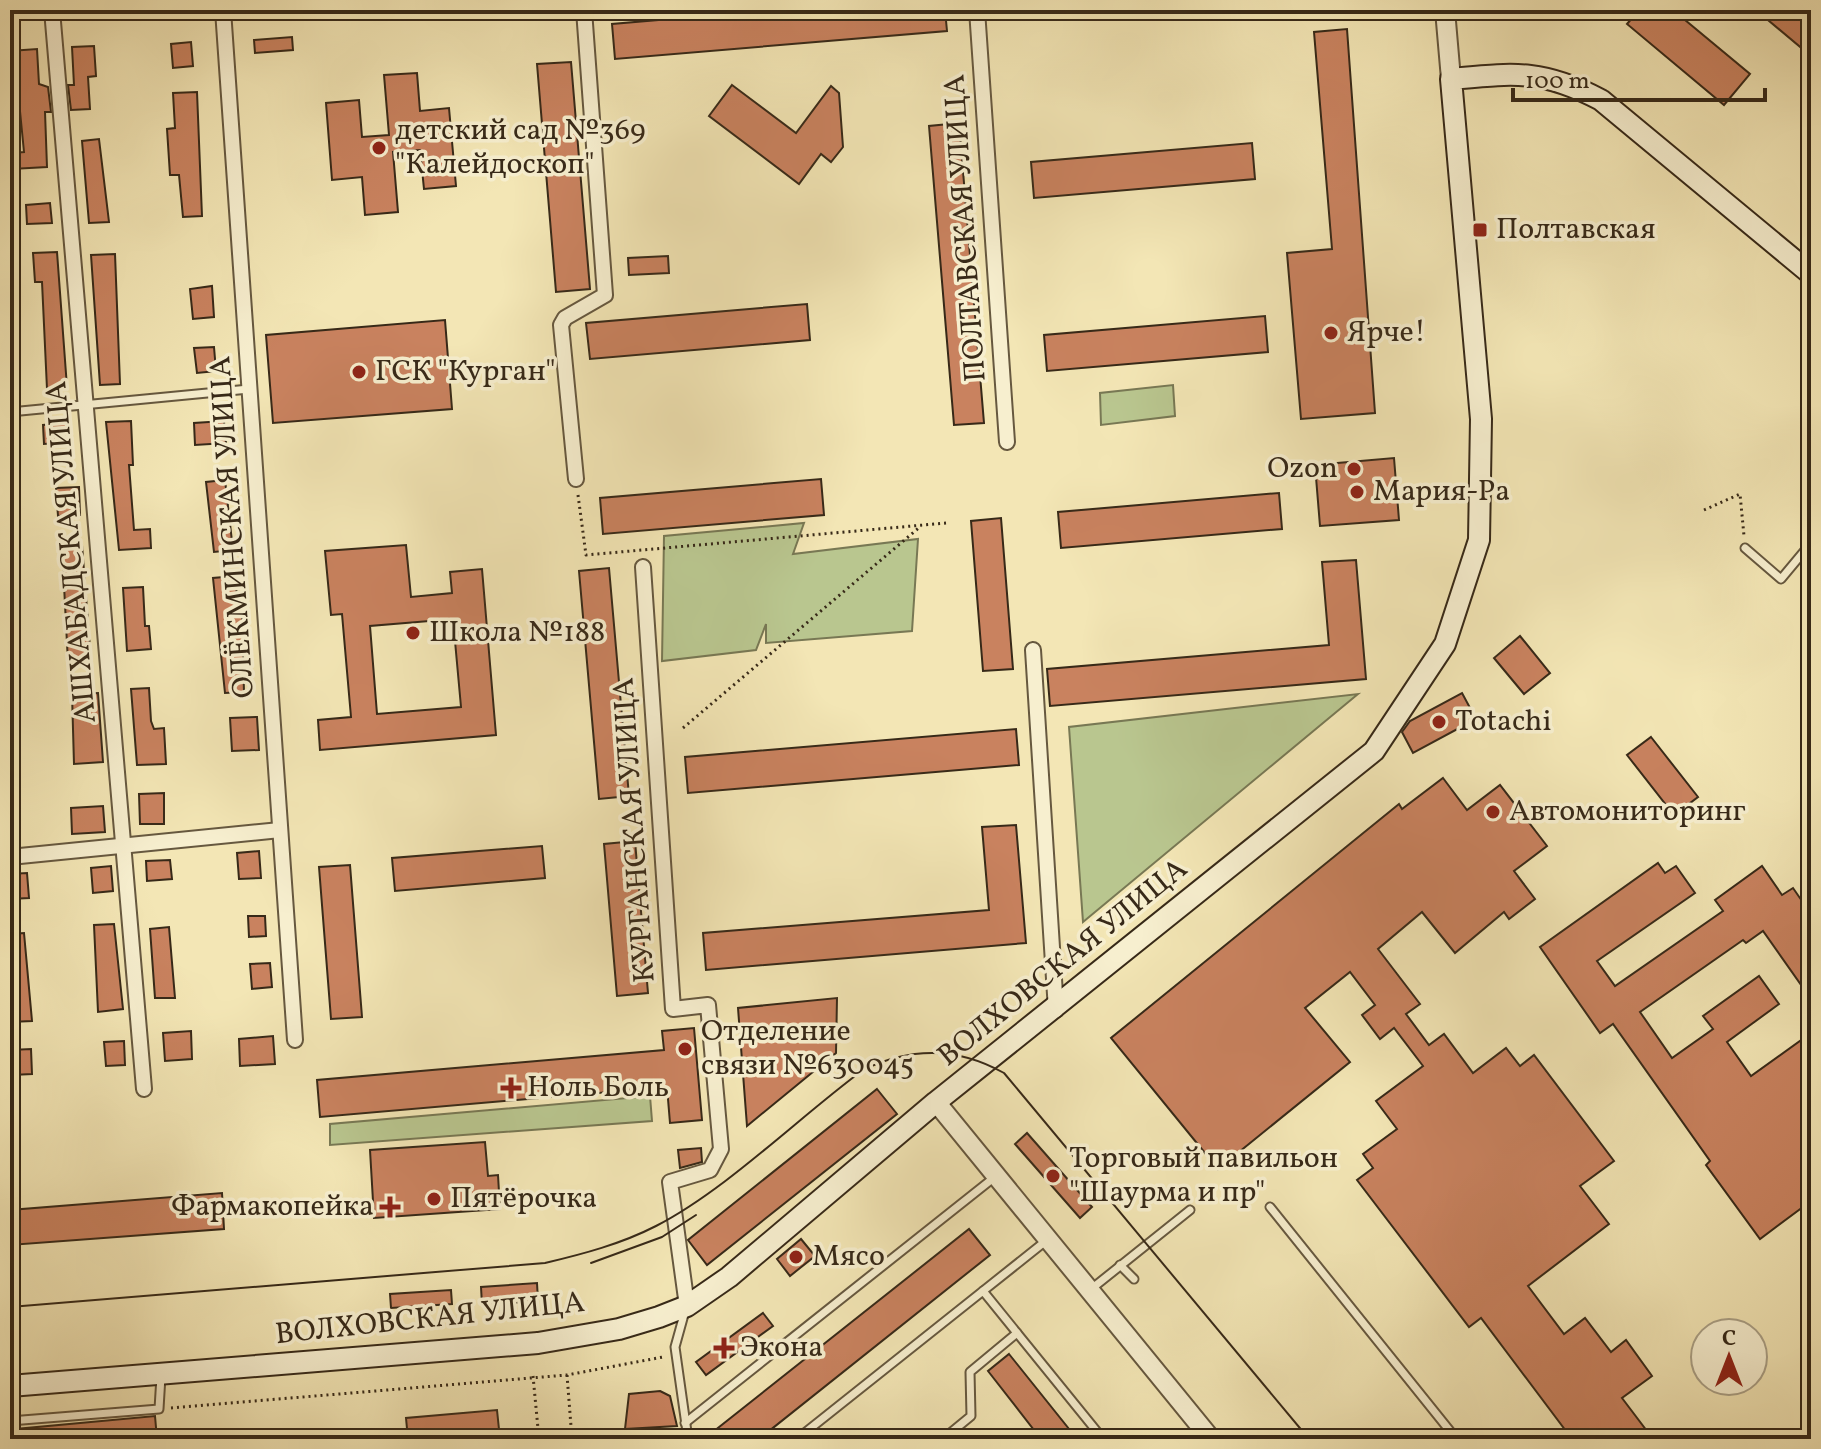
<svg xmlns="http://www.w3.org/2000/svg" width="1821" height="1449" font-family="Vollkorn,serif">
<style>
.green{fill:#b9c68f;stroke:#787854;stroke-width:2}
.building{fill:#c9825f;stroke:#372918;stroke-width:2;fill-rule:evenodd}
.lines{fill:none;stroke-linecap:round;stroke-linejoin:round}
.service-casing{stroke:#66583f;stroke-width:11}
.minor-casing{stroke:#66583f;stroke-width:18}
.tertiary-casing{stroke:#66583f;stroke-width:22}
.secondary-casing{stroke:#372918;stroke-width:24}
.path{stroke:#372918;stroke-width:3;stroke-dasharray:2 4;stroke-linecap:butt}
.service{stroke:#f7efcf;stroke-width:7}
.minor{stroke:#f7efcf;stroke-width:14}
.tertiary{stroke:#f7efcf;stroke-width:18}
.secondary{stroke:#f7efcf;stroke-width:20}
.tram{stroke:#372918;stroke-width:2}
.poi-dot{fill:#8f2418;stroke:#f7efcf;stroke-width:3}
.labels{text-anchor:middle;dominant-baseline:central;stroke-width:7;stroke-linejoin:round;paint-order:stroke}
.poi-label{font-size:30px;fill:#372918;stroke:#f7efcf;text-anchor:start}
.street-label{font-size:30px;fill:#372918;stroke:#f7efcf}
</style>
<rect width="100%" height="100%" fill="#f3e6b5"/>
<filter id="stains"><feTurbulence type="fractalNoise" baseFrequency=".0025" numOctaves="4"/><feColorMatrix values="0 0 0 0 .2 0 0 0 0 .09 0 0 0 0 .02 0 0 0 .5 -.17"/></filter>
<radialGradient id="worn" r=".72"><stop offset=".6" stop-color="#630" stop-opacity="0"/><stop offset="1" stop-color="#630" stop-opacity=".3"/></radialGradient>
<g class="green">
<path d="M1173 385 1175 416 1101 425 1100 393Z"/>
<path d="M804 523 793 554 918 539 912 631 766 643V624L756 650 662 661 664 536Z"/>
<path d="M1358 694 1083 922 1069 727Z"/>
<path d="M650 1096 652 1121 330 1145V1124Z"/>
</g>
<g class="building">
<path d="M776 10H945L947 31 615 59 612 24Z"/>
<path d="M1639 10H1673L1750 74 1724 105 1627 24Z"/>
<path d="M1756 10H1811V56Z"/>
<path d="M1347 29 1375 413 1301 419 1287 253 1332 249 1314 32Z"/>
<path d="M292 37 293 50 255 53 254 40Z"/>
<path d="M191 42 193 66 173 68 171 44Z"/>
<path d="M94 46 96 76 88 77 90 109 71 110 68 85H74L72 47Z"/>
<path d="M37 49 39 84 48 87 51 112H45L47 167 12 169 11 153 24 152 19 101 10 102V51Z"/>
<path d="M571 62 590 289 556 292 537 64Z"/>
<path d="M417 73 420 111 449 108 456 186 424 189 420 150 393 152 398 212 365 215 362 177 332 180 326 103 359 100 362 137 389 135 384 75Z"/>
<path d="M732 85 796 133 831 86 839 93 843 147 831 162 821 154 799 184 709 116Z"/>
<path d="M197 92 202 216 183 217 179 175H170L167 129 175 128 173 93Z"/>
<path d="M959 123 984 423 954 425 929 126Z"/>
<path d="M99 139 109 222 89 223 82 141Z"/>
<path d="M1252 143 1255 179 1034 198 1031 162Z"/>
<path d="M50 203 52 223 27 224 26 205Z"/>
<path d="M57 252 67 387 47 389 42 282H35L33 253Z"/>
<path d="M115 254 120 384 100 385 91 255Z"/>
<path d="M668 256 669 273 629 275 628 258Z"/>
<path d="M212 286 214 317 193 319 190 289Z"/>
<path d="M807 304 810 340 590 359 586 323Z"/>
<path d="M1265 316 1268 352 1047 371 1044 335Z"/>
<path d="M445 320 452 409 273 423 266 335Z"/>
<path d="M214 347 216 371 197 373 194 348Z"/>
<path d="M131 421 133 465H129L134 530 150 529 151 548 119 550 106 422Z"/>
<path d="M224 421 226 443 195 445 194 423Z"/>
<path d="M67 423 69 442 44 444 43 425Z"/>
<path d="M1394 458 1399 520 1320 526 1315 465Z"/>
<path d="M821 479 824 515 603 534 600 498Z"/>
<path d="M225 480 233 550 214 552 206 482Z"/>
<path d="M79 487 80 515 58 516 56 488Z"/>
<path d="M1279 493 1282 529 1061 548 1058 512Z"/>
<path d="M1001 518 1013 669 983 671 971 521Z"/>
<path d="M82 545 91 661 68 663 62 546Z"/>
<path d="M406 545 411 597 452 593 450 572 482 569 496 735 320 750 318 720 351 717 342 614 331 615 325 551ZM453 619 461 707 377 714 370 626Z"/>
<path d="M1356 560 1366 679 1050 706 1047 669 1329 645 1322 562Z"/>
<path d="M609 568 629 796 599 799 579 571Z"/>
<path d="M235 576 239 617H242L244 692 225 693 213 578Z"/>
<path d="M143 587 145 626H149L151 649 127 651 123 588Z"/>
<path d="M1520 636 1550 673 1524 694 1494 658Z"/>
<path d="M149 688 151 721 154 729 164 728 166 764 137 765 131 689Z"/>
<path d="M98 693 103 762 74 764 72 694Z"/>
<path d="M1462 693 1476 719 1413 753 1402 732 1410 721Z"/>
<path d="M257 717 259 750 232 751 230 718Z"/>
<path d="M1016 729 1019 765 688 793 685 757Z"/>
<path d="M1651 737 1698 797 1674 815 1627 755Z"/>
<path d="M1443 778 1467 810 1500 785 1547 846 1514 871 1535 899 1509 919 1504 912 1455 953 1422 912 1378 949 1420 1004 1406 1014 1429 1045 1444 1034 1473 1073 1506 1048 1520 1066 1534 1055 1614 1161 1580 1186 1609 1224 1528 1286 1564 1334 1585 1318 1611 1352 1626 1340 1652 1376 1622 1398 1653 1439H1572L1481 1318 1469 1327 1357 1180 1373 1168 1363 1154 1397 1129 1376 1101 1423 1066 1394 1028 1380 1039 1362 1015 1375 1005 1350 972 1305 1008 1350 1062 1218 1169 1111 1038 1399 804 1402 809Z"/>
<path d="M164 793V824H140L139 794Z"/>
<path d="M103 806 105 832 72 834 71 808Z"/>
<path d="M1016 825 1026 943 706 970 703 933 989 910 982 827Z"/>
<path d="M635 841 648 993 617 996 604 844Z"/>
<path d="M542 846 545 878 395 891 392 858Z"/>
<path d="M259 851 261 878 239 879 237 853Z"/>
<path d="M170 860 172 879 147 881 146 861Z"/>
<path d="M1658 863 1665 873 1676 866 1695 893 1597 961 1615 986 1723 911 1715 900 1762 866 1782 895 1793 888 1811 914V999L1763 931 1746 943 1743 940 1640 1012 1672 1058 1713 1029 1703 1016 1759 976 1779 1004 1727 1042 1751 1076 1811 1033V1201L1760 1239 1706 1165 1710 1161 1613 1024 1600 1033 1540 947Z"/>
<path d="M350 865 362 1017 331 1019 319 867Z"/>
<path d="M111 866 113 891 93 893 91 868Z"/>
<path d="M27 873 29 898 10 899V874Z"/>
<path d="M248 916H265L266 936 249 937Z"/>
<path d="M114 924 123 1009 98 1012 94 925Z"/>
<path d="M169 927 175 998H155L150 929Z"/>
<path d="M24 933 32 1021 10 1022V934Z"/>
<path d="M270 963 272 987 252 989 250 964Z"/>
<path d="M837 998 836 1053 747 1126 738 1008Z"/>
<path d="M694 1028 702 1120 670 1123 667 1087 320 1117 317 1080 664 1050 662 1031Z"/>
<path d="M191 1031 192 1059 165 1061 163 1033Z"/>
<path d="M273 1036 275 1064 240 1066 239 1039Z"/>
<path d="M124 1041 125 1065 106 1066 104 1042Z"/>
<path d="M31 1049 32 1074 12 1075 11 1050Z"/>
<path d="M877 1089 897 1114 707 1265 688 1240Z"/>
<path d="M1027 1133 1092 1207 1080 1218 1015 1144Z"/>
<path d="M485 1142 488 1176 498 1175 500 1209 374 1218 370 1150Z"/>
<path d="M701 1148 702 1162 680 1168 678 1150Z"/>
<path d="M222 1193 224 1229 10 1245V1210Z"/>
<path d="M969 1229 990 1255 759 1439H704Z"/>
<path d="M801 1239 815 1256 790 1276 777 1259Z"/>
<path d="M537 1283 538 1301 482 1305 481 1287Z"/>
<path d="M451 1290 452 1304 391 1308 390 1294Z"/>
<path d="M763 1313 773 1326 706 1375 696 1362Z"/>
<path d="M1009 1354 1077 1439H1041L988 1371Z"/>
<path d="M660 1391 670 1396 677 1426 625 1429 629 1394Z"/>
<path d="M497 1410 500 1439H408L406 1418Z"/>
<path d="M155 1416 157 1439H17L16 1429Z"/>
</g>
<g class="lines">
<g class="service-casing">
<g id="service">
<path d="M10 412 249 389"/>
<path d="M1745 548 1781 579 1811 543"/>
<path d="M1270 1207 1450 1431 1440 1439"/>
<path d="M1120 1265 1134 1279"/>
<path d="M1090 1290 1190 1210"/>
<path d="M983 1291 1047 1240"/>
<path d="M685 1311 675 1347 688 1439"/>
<path d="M10 1421 159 1409 161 1376"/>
<path d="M685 1423 996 1176"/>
<path d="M797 1439 983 1291 1103 1439"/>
<path d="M943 1439 971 1416 970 1372 1017 1333"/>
</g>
</g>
<g class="minor-casing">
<g id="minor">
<path d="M52 10 144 1089"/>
<path d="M223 10 295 1040"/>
<path d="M977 10 1007 442"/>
<path d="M576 479 561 325 565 318 605 295 584 10"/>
<path d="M643 567 673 1009 708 1005 721 1149 710 1170 670 1182 687 1306"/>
<path d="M1033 650 1056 1010"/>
<path d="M10 857 280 830"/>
</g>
</g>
<g class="tertiary-casing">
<g id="tertiary">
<path d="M1445 10 1451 79"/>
<path d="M936 1102 1211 1439"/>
</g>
</g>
<g class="secondary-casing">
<path id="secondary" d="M10 1386 538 1343 619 1329 659 1317 687 1306 729 1277 936 1102 1374 751 1445 644 1479 540 1481 419 1451 79C1515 73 1542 69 1601 100L1811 274"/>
</g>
<g class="path">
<path d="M578 495 586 555 946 523"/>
<path d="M1704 510 1740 494 1744 536"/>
<path d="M683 728 921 526"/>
<path d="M567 1375 572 1439"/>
<path d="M533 1376 539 1439"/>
<path d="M171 1408 567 1375 663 1357"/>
</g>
<use href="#service" class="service"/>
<use href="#minor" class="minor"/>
<use href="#tertiary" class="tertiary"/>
<use href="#secondary" class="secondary"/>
<g class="tram">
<path d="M591 1263 662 1237 696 1215"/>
<path d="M10 1307 545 1263C583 1254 621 1244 656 1226 726 1190 798 1118 863 1070 910 1047 958 1047 1004 1073L1309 1439"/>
</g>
</g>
<g class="poi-dot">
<circle cx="379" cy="148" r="8"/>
<rect x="1472" y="222" width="16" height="16" rx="4"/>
<circle cx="1331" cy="333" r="8"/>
<circle cx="359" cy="372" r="8"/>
<circle cx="1354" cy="469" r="8"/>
<circle cx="1357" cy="492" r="8"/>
<circle cx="413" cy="633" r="8"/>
<circle cx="1439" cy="722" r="8"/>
<circle cx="1493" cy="812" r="8"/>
<circle cx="685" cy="1049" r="8"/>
<path d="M507 1076h8v8h8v8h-8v8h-8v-8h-8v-8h8z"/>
<circle cx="1053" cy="1176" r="8"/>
<circle cx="434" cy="1199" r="8"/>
<path d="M386 1195h8v8h8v8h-8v8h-8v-8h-8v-8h8z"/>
<circle cx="796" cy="1257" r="8"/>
<path d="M720 1336h8v8h8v8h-8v8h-8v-8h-8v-8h8z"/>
</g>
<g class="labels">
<g class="poi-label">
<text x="395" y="131">детский сад №369<tspan x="395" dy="34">"Калейдоскоп"</tspan></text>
<text x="1496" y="230">Полтавская</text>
<text x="1347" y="333">Ярче!</text>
<text x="375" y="372">ГСК "Курган"</text>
<text x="1338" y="469" text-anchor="end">Ozon</text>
<text x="1373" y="492">Мария-Ра</text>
<text x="429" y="633">Школа №188</text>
<text x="1455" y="722">Totachi</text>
<text x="1509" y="812">Автомониторинг</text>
<text x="701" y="1032">Отделение<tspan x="701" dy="34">связи №630045</tspan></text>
<text x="527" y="1088">Ноль Боль</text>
<text x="1069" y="1159">Торговый павильон<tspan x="1069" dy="34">"Шаурма и пр"</tspan></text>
<text x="450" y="1199">Пятёрочка</text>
<text x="374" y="1207" text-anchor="end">Фармакопейка</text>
<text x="812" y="1257">Мясо</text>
<text x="740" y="1348">Экона</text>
</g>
<g class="street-label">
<text transform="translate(966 228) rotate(-94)">ПОЛТАВСКАЯ УЛИЦА</text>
<text transform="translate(233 527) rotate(-94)">ОЛЁКМИНСКАЯ УЛИЦА</text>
<text transform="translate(72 552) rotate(-95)">АШХАБАДСКАЯ УЛИЦА</text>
<text transform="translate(635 830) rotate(-94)">КУРГАНСКАЯ УЛИЦА</text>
<text transform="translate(1063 963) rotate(-39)">ВОЛХОВСКАЯ УЛИЦА</text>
<text transform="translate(430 1319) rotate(-6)">ВОЛХОВСКАЯ УЛИЦА</text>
</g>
</g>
<rect width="1821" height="1449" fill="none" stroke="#f3e6b5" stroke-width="40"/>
<rect x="12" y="12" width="1797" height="1425" fill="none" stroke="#372918" stroke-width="4"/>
<rect x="20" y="20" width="1781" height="1409" fill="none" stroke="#372918" stroke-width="2"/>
<g transform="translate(1729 1357)"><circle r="38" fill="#f7efcf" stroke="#aaa086" stroke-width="2"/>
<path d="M0-6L14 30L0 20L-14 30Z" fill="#8f2418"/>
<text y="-12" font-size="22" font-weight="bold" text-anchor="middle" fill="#372918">С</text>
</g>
<path d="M1513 88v12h252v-12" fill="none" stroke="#372918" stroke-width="4"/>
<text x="1525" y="88" font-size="24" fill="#372918" stroke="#f7efcf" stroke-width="6" paint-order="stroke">100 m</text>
<rect width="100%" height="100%" filter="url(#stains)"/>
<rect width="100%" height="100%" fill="url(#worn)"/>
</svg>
